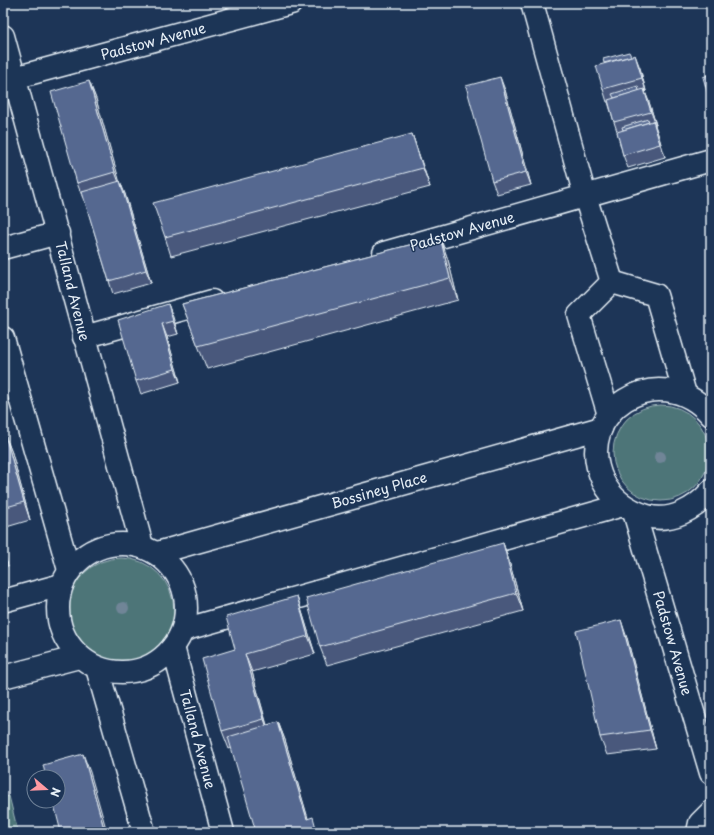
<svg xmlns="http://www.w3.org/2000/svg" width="714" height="835" font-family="'Playpen Sans',sans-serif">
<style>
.green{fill:#4e7578;stroke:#9bb3b8}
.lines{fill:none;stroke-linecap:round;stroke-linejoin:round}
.street-casing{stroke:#e8f1f8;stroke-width:25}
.secondary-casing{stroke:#e8f1f8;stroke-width:25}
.street{stroke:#1d3557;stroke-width:22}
.secondary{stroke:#1d3557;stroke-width:22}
.tree{fill:#6f8597}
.wall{fill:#48597c;stroke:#e8f1f8}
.shaded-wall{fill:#3b4965;stroke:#e8f1f8}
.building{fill:#546890;stroke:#e8f1f8}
.labels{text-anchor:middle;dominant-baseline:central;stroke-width:3;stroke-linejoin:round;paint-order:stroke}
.street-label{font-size:14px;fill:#e8f1f8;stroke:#1d3557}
</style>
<rect width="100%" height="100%" fill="#1d3557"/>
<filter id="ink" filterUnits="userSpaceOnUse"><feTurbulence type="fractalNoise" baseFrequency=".025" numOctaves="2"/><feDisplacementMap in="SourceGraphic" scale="8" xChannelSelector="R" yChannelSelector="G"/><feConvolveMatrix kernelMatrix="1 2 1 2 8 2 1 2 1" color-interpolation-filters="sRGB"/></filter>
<g filter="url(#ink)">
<g class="green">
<circle cx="661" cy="453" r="48"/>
<circle cx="121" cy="611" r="53"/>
<path d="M9 796 18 832H3V798Z"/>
</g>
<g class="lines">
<g class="street-casing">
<g id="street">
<path d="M532 3 585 196 612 282"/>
<path d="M3 36 142 546"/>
<path d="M14 78 291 3"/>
<path d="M3 248 58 233"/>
<path d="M384 253 711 160"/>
<path d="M612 282 656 295 685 394"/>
<path d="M84 337 212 301"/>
<path d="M3 338 69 570"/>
<path d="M609 415 579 315 612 282"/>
<path d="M711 415C658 355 571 413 603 481 612 500 627 510 647 516 671 523 695 509 711 491"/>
<path d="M634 512 711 773"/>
<circle cx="122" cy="608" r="64"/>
<path d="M157 553 601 428"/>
<path d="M3 601 61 585"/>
<path d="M183 630 623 505"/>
<path d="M173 647 223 832"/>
<path d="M97 668 144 832"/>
<path d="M3 677 79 657"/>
</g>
</g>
<g class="secondary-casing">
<path id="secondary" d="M698 832 700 823 711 812"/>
</g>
<use href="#street" class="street"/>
<use href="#secondary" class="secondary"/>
</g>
<g class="tree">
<circle cx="660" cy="457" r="6"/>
<circle cx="123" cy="608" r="6"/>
</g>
<g class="wall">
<path d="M631 56 640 68 646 91 645 92 649 102 656 125H655L665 157 628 168 623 155 617 131 614 122 608 102H607L603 89Z"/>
<path d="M89 81 96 99 119 181 125 194 151 283 113 294 109 281 85 201H84L77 183Z"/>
<path d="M505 90 531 185 497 194 492 181Z"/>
<path d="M412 134 430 187 171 256 165 237Z"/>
<path d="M440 237 448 260 458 300 207 369 182 304Z"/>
<path d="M168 304 178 334 167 337 180 382 141 394 136 381Z"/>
<path d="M5 435 12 453 30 520 3 528V436Z"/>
<path d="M503 543 509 561 523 611 327 665 320 647Z"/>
<path d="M3 550 8 566 3 567Z"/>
<path d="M297 596 303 615 315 654 252 672 267 725 278 722 285 740 308 819 318 832 231 748 229 749 222 731 235 649Z"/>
<path d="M627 638 656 749 607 755 600 737Z"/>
<path d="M3 742 8 760 3 761Z"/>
</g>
<g class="shaded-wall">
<path d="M635 55 640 68 646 91 642 78Z"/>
<path d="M500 77 505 90 531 185 526 172Z"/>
<path d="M89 81 96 99 122 190 115 172Z"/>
<path d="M644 89 649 102 656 125 651 112Z"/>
<path d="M653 121 658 134 665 157 660 144Z"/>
<path d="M412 134 418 152 430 187 423 168Z"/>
<path d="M120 181 125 194 151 283 146 270Z"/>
<path d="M440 237 448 260 458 300 450 278Z"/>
<path d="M168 304 173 317 178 334 173 321Z"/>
<path d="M162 324 167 337 180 382 175 369Z"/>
<path d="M5 435 12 453 30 520 24 502Z"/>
<path d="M503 543 509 561 523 611 516 593Z"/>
<path d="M3 550 8 566 3 553Z"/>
<path d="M297 596 303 615 315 654 308 636Z"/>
<path d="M621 620 627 638 656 749 650 730Z"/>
<path d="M245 654 252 672 270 737 264 719Z"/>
<path d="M278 722 285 740 312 832 307 819Z"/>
<path d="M3 742 8 760 3 747Z"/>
<path d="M83 754 90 772 107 832H105Z"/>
</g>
<g class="building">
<path d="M629 52 631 56 604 63 603 59Z"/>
<path d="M709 54H711V62Z"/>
<path d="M635 55 642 78 603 89 596 66Z"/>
<path d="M711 74V102H710L703 77Z"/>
<path d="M500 77 526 172 492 181 466 86Z"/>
<path d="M89 81 115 172 77 183 51 92Z"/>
<path d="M638 86 639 91 614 98 612 94Z"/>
<path d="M644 89 651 112 614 122 608 100Z"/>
<path d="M648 119 649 122 623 130 622 127Z"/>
<path d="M653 121 660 144 623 155 617 132Z"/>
<path d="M412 134 423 168 165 237 153 203Z"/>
<path d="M120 181 146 270 109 281 82 192Z"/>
<path d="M440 237 450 278 198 346 182 304Z"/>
<path d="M168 304 173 321 162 324 175 369 136 381 118 320Z"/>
<path d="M5 435 24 502 3 508V436Z"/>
<path d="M503 543 516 593 320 647 306 598Z"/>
<path d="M297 596 308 636 245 654 264 719 222 731 202 659 235 649 226 617Z"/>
<path d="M621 620 650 730 600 737 576 631Z"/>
<path d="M278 722 307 819 313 817 317 832H256L228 737Z"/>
<path d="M83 754 105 832H61L53 801H58V777H46L43 765Z"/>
</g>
</g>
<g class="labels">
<g class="street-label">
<text transform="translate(153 41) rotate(-15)">Padstow Avenue</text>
<text transform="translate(462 231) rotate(-16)">Padstow Avenue</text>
<text transform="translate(73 291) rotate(76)">Talland Avenue</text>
<text transform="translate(379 490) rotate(-16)">Bossiney Place</text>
<text transform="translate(673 643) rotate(74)">Padstow Avenue</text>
<text transform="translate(198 739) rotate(75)">Talland Avenue</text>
</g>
</g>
<rect width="714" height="835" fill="none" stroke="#1d3557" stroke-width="16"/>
<rect x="8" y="8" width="698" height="819" fill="none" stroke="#e8f1f8" stroke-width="1.5" filter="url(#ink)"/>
<g transform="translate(46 789) rotate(109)"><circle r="19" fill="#1d3557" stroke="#6e8097"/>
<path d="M0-3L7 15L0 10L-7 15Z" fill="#ff9aa2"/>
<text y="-6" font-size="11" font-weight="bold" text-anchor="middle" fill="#e8f1f8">N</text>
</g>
</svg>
